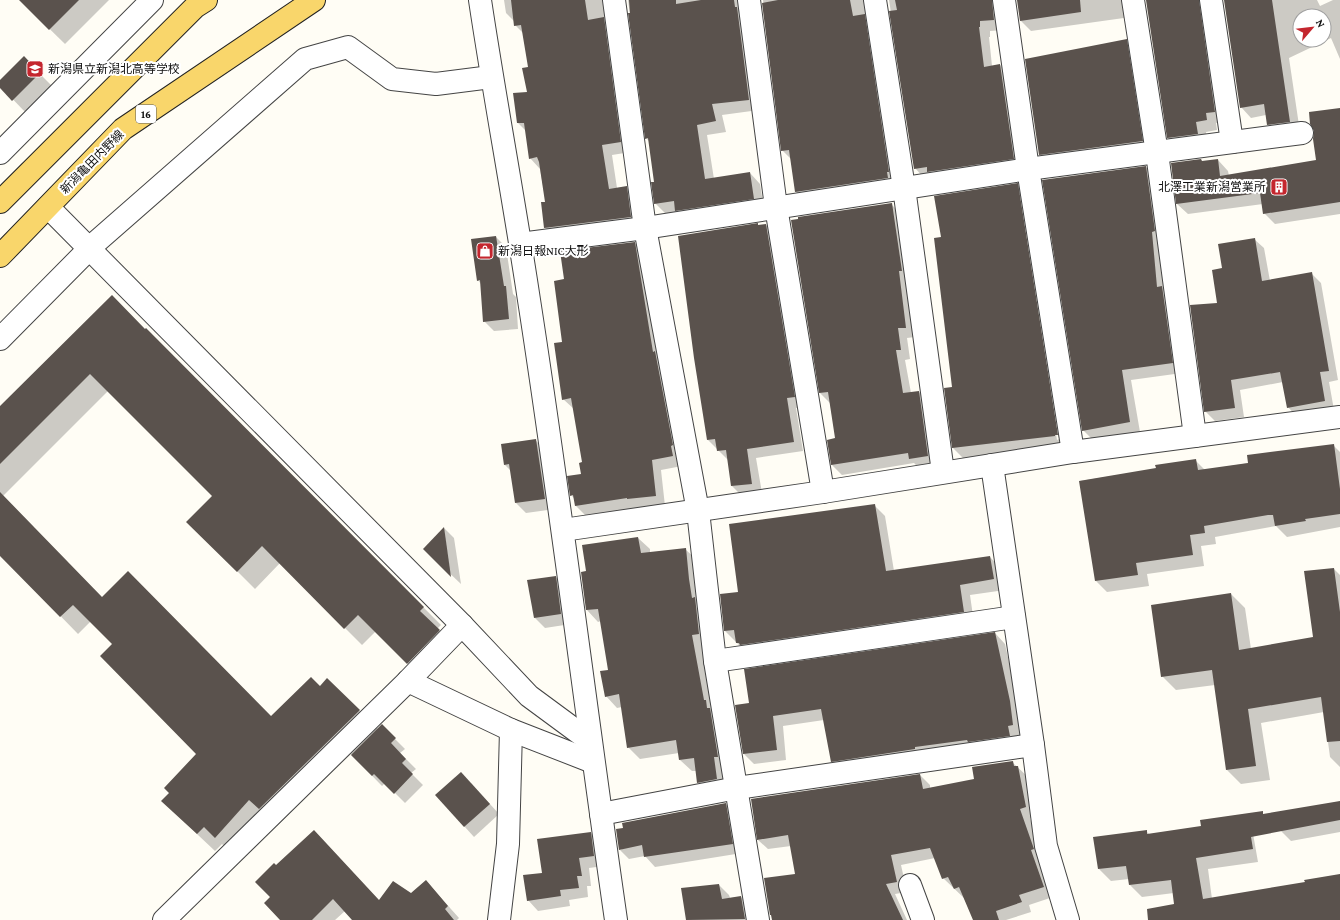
<svg xmlns="http://www.w3.org/2000/svg" width="1340" height="920" font-family="'Crimson Pro','Noto Sans JP',serif">
<rect width="100%" height="100%" fill="#fffdf5"/>
<g fill="#0003" fill-rule="evenodd">
<path d="M20,0H109L65,44Z"/>
<path d="M504,0H618L631,152L612,155L617,188L626,187L637,197L641,227L556,238L545,228L546,203L540,169L530,158L526,131L518,123L514,94L528,93L529,68L523,33L515,25V22L506,13Z"/>
<path d="M628,0H752L759,110L722,115L726,132L707,135L714,179L750,173L760,184L764,209L666,214L655,203V182L650,142L646,138Z"/>
<path d="M763,0H879L899,182L806,202L796,192L791,159L782,150Z"/>
<path d="M889,0H1008L1004,30L990,31V37H989L992,66L1000,65L1010,75L1024,169L925,179L915,168Z"/>
<path d="M1018,0H1137L1131,17L1031,31L1021,21Z"/>
<path d="M1147,0H1215L1225,122L1216,123L1217,130L1206,132L1208,144L1179,148L1168,138Z"/>
<path d="M1225,0H1317L1320,6L1333,0H1340V59L1331,38L1289,58L1300,132L1278,135L1268,125L1266,115L1251,118L1241,107ZM1300,16H1324V40H1300Z"/>
<path d="M1126,40L1136,50L1152,151L1049,164L1040,155Z"/>
<path d="M24,58L55,89L28,115L0,86V81Z"/>
<path d="M1340,109V214L1275,224L1264,213L1263,204L1188,214L1177,204L1203,162L1218,160L1228,171L1229,176L1317,161Z"/>
<path d="M1146,167L1156,177L1182,373L1131,380L1140,432L1093,440L1083,430Z"/>
<path d="M1017,184L1027,194L1065,446L963,458L953,448V388L942,238ZM1018,194H1020L1059,439L1057,440Z"/>
<path d="M891,204L901,214L915,337L907,338L910,359L905,360L911,393L919,392L929,402L938,466L920,469L914,463L842,475L832,465L828,440L836,439L830,403L820,393L792,221Z"/>
<path d="M766,225L775,234L804,407L796,408L803,451L756,458L762,493L742,496L732,486L728,460L708,440L695,358L759,226Z"/>
<path d="M496,237L506,247L513,294L516,297L518,329L494,331L484,321L481,284L478,280L472,240Z"/>
<path d="M1254,239L1264,248L1270,281L1311,273L1321,283L1338,380L1329,382L1334,410L1297,417L1288,407L1283,382L1240,390L1244,417L1215,421L1205,411L1223,269Z"/>
<path d="M635,243L645,253L682,466L661,470L665,506L638,509V508L586,516L576,506L575,499L571,495L582,475L584,463L574,409L563,399L566,280Z"/>
<path d="M146,329L441,625L437,629L456,648L425,680L376,631L362,645L280,563L255,589L188,522L213,496L108,391L3,496L102,599L272,717L320,688L327,680L378,729L382,726L405,749L400,753L416,769L411,773L423,785L405,803L385,783L382,786L351,754L277,826L267,817L233,854L222,844L215,851L180,818L171,793L197,754L114,644L91,621L78,634L0,554V407Z"/>
<path d="M535,440L546,450L555,509L526,513L516,503L511,471L504,464Z"/>
<path d="M1333,445L1340,452V527L1287,537L1276,526L1215,537L1216,544L1201,546L1204,566L1147,574L1149,586L1107,592L1096,581L1080,481L1157,469L1195,460L1205,470L1249,463Z"/>
<path d="M874,505L885,516L894,571L990,557L1001,569L1005,590L970,595L974,623L748,654L725,631L739,593Z"/>
<path d="M444,528L454,538L461,584L424,549Z"/>
<path d="M638,538L650,549V553L685,549L697,560L728,790L710,794L698,782L697,771H692L680,760L679,753L640,759L628,747L622,707L617,708L606,696L609,671L601,621L598,622L587,610L582,573L587,572Z"/>
<path d="M1334,569L1340,575V767L1330,757L1324,712L1261,723L1270,780L1241,784L1227,770L1215,685L1176,690L1162,676L1231,594L1245,608L1251,649L1314,638Z"/>
<path d="M556,577L566,587L571,624L545,628L535,618Z"/>
<path d="M995,633L1005,644L1020,712L1022,735H1018L1019,746L842,771L832,761L824,720L783,726L786,760L754,764L744,754L750,704Z"/>
<path d="M1012,762L1028,777L1035,817L1030,818L1043,859L1053,897L1029,905L1031,912L1006,920H974L964,898L943,878L935,858L901,865L907,892L895,894L907,920H774L796,875L791,846L768,849L758,840L920,775L930,785V788L975,780Z"/>
<path d="M471,783L499,814L474,837L436,795Z"/>
<path d="M1340,801V832L1291,841L1281,831Z"/>
<path d="M726,804L735,814L742,853L655,867L645,856L629,859L620,850Z"/>
<path d="M1252,828L1258,862L1208,869L1212,899L1268,920H1178L1174,893L1142,897L1130,885L1129,879L1111,881L1099,869L1146,831L1150,835Z"/>
<path d="M591,833L601,843L604,866L589,868L591,886H587L588,897L569,900L570,906L538,911L528,900L543,874Z"/>
<path d="M426,881L459,918L457,920H361L345,911L335,920H282L271,897L257,882L380,901L411,894Z"/>
<path d="M719,885L729,895L730,898L741,897L751,907L753,920H687L683,889Z"/>
</g>
<g fill="#5a524d">
<path d="M19,0H79L49,30Z"/>
<path d="M511,0H585L588,20L604,17L621,142L602,145L609,189L627,186L631,217L544,228L541,202H545L539,162L537,157L529,159L524,123H517L513,93L527,92L522,68L528,67L521,25L514,26Z"/>
<path d="M629,0H676V4L701,0H734L735,7H737L749,100L712,104L716,121L697,125L705,179L750,172L754,199L675,211L674,201L654,204L651,182H654L648,138L645,139L628,13H630Z"/>
<path d="M778,0H850L853,16L865,14L889,172H887L888,178L795,192L789,150L781,151L762,3Z"/>
<path d="M895,0H992L994,20L980,21V27H979L984,67L1000,64L1014,159L927,172V167L914,169L889,11L897,10Z"/>
<path d="M1017,0H1080L1081,12L1020,21Z"/>
<path d="M1146,0H1199L1215,112L1206,113L1207,120L1196,122L1198,134L1167,138Z"/>
<path d="M1224,0H1272L1290,122L1267,125L1264,104L1240,108Z"/>
<path d="M1127,39L1143,141L1039,155L1025,59Z"/>
<path d="M24,56L40,73L12,101L0,88V80Z"/>
<path d="M1340,108V202L1263,214L1260,193L1176,204L1171,163L1201,159L1202,161L1218,159L1220,176L1316,160L1313,139L1314,131L1310,124L1309,112Z"/>
<path d="M1146,166L1155,231L1152,232L1157,287L1162,286L1173,363L1122,370L1130,422L1082,431L1042,180Z"/>
<path d="M1018,183L1058,435H1055V436L952,448L944,388L952,387L934,238L941,237L934,196Z"/>
<path d="M892,203L902,271H899L906,328H898L901,350H896L903,393L919,391L928,456L909,459L908,453L831,465L827,440L835,438L828,392L819,393L791,220L798,219V217Z"/>
<path d="M758,223V225L766,224L795,397L787,398L794,442L747,449L752,484L731,486L726,450L717,451L715,439L707,440L694,358L678,236Z"/>
<path d="M496,236L504,286H506L509,319L483,322L480,280L477,281L471,239Z"/>
<path d="M1255,238L1262,281L1312,272L1329,371L1320,372L1325,401L1287,408L1280,372L1231,380L1235,408L1204,412L1190,305L1217,303L1212,270L1222,268L1218,244Z"/>
<path d="M635,242L653,352L655,351L659,372L673,445L671,446L673,456L652,460L656,496L627,499V498L575,506L573,495L570,496L567,476L581,474L579,463L582,462L571,398L562,400L554,343L562,342L554,281L564,279L560,251Z"/>
<path d="M112,295L145,329L146,328L424,607L420,611L440,630L407,664L358,615L344,629L262,546L237,572L186,522L212,496L90,374L0,464V406Z"/>
<path d="M536,439L545,499L515,503L509,464L504,465L501,444Z"/>
<path d="M1334,444L1340,489V514L1305,519L1306,521L1275,526L1273,515H1268L1204,526L1205,533L1190,535L1193,555L1136,563L1138,575L1095,581L1079,481L1156,468L1155,465L1196,459L1198,470L1248,463L1247,455Z"/>
<path d="M0,492L102,597L128,571L271,716L311,677L320,686L327,678L360,710L259,809L249,800L215,838L204,827L197,834L161,801L169,793L164,788L196,754L100,656L112,644L73,605L60,617L0,556Z"/>
<path d="M875,504L886,571L990,556L994,579L960,585L964,612L740,645L739,643H736L734,630L724,631L720,594L738,592L729,524Z"/>
<path d="M444,527L451,577L423,549Z"/>
<path d="M638,537L641,553L686,548L689,579L692,598L695,597L699,634L692,635L704,700H706L707,708H710L718,757H714L717,779L697,783L694,758L679,760L676,740L627,748L619,694L605,697L600,671L608,670L598,609L586,610L581,572L586,571L582,545Z"/>
<path d="M1334,568L1340,612V741L1327,742L1321,697L1248,709L1256,766L1226,770L1212,670L1161,677L1151,605L1231,593L1239,650L1313,637L1304,571Z"/>
<path d="M556,576L561,614L534,618L527,580Z"/>
<path d="M995,632L1010,701L1013,725L1008,726L1010,736L968,742L967,740L915,747V749L831,762L821,709L773,716L777,750L743,754L735,705L749,703L744,669Z"/>
<path d="M382,724L396,738L391,743L406,759L402,763L413,774L394,794L374,774L372,776L351,755Z"/>
<path d="M1013,761L1014,766H1018L1026,807L1020,809L1034,849L1031,850L1044,887L1019,895L1022,902L996,911L999,920H973L959,887L954,889L948,877L942,879L930,848L891,855L897,882L886,884L903,920H772L771,915H770L764,878L795,874L788,835L757,840L751,799L920,774L923,789L974,779L972,767Z"/>
<path d="M461,772L490,804L464,827L435,795Z"/>
<path d="M1340,801V820L1251,837L1253,849L1196,858L1203,899L1305,882L1304,880L1340,874V920H1148L1147,909L1174,904L1171,880L1129,885L1126,866L1098,869L1093,837L1147,830V834L1201,826L1200,820L1263,811V814Z"/>
<path d="M726,803L733,844L644,857L642,845L619,850L616,829L623,828L622,823Z"/>
<path d="M314,830L379,900L393,881L411,893L426,880L448,906L445,909L454,920H352L333,899L312,920H280L264,903L270,897L255,882L274,863L276,865Z"/>
<path d="M591,832L594,856L579,858L582,876H577L579,888L560,890L561,896L527,901L523,875L542,873L537,839Z"/>
<path d="M719,884L722,899L741,896L745,919L686,920L681,888Z"/>
</g>
<g fill="none" stroke-linecap="round" stroke-linejoin="round">
<g stroke="#444" stroke-width="24">
<g id="minor">
<path d="M480,0C495,100 514,200 529,300C561,506 586,713 616,920"/>
<path d="M614,0L645,228L698,511L715,661L758,920"/>
<path d="M749,0L776,207L823,492"/>
<path d="M875,0L904,188L943,472"/>
<path d="M1004,0L1028,169L1073,452"/>
<path d="M1133,0L1157,153L1195,436"/>
<path d="M1211,0L1232,142"/>
<path d="M0,153L152,0"/>
<path d="M48,207L462,625L529,696L590,741"/>
<path d="M520,244L645,228L1028,169L1302,133"/>
<path d="M0,339L95,243L305,59L348,47L392,79L436,84L491,77"/>
<path d="M992,465L1033,745L1046,846L1068,920"/>
<path d="M563,530L823,492L1073,452L1340,417"/>
<path d="M715,661L1014,617"/>
<path d="M408,681L511,730L593,762"/>
<path d="M601,814L737,788L1033,745"/>
<path d="M910,885L923,920"/>
<path d="M164,920L408,681L462,625"/>
<path d="M499,920L508,844L511,730"/>
</g>
</g>
<g stroke="#222" stroke-width="24">
<g id="major">
<path d="M0,202L195,7L206,0"/>
<path d="M0,256L123,129L314,0"/>
</g>
</g>
<use href="#minor" stroke="#fff" stroke-width="22"/>
<use href="#major" stroke="#f9d66b" stroke-width="22"/>
</g>
<defs>
<g id="school-square" transform="scale(0.9)"><rect x="-9" y="-9" width="18" height="18" rx="4" fill="#c4262e" stroke="#fff"/><path d="M0-5L7-2L0 1L-7-2ZM-4 1L0 2.5L4 1V4Q0 6-4 4Z" fill="#fff"/></g>
<g id="building-square" transform="scale(0.9)"><rect x="-9" y="-9" width="18" height="18" rx="4" fill="#c4262e" stroke="#fff"/><path d="M-4-6H4V6H1V3H-1V6H-4ZM-2.5-4.3h1.7v1.8h-1.7ZM.8-4.3h1.7v1.8H.8ZM-2.5-1h1.7V.8h-1.7ZM.8-1h1.7V.8H.8Z" fill="#fff"/></g>
<g id="shop-square" transform="scale(0.9)"><rect x="-9" y="-9" width="18" height="18" rx="4" fill="#c4262e" stroke="#fff"/><path d="M-5-2.5h2.3a2.7 3.5 0 0 1 5.4 0H5L5.5 6h-11ZM-1.5-2.5h3a1.5 2.3 0 0 0-3 0Z" fill="#fff"/></g>
</defs>
<g fill-rule="evenodd">
<use href="#school-square" x="35" y="69"/>
<use href="#building-square" x="1279" y="187"/>
<use href="#shop-square" x="485" y="251"/>
</g>
<g text-anchor="middle" dominant-baseline="central" stroke-width="4" stroke-linejoin="round" paint-order="stroke">
<rect fill="#fff" stroke="#585858" stroke-width="1" x="136" y="105" width="20" height="18" rx="3"/>
<g font-size="11" font-weight="bold" fill="#111">
<text x="146" y="114">16</text>
</g>
<g font-size="12" fill="#111" stroke="#fff" text-anchor="start">
<text x="48" y="69">新潟県立新潟北高等学校</text>
<text x="1266" y="187" text-anchor="end">北澤工業新潟営業所</text>
<text x="498" y="251">新潟日報NIC大形</text>
</g>
<g font-size="12" fill="#111" stroke="#fff">
<text transform="translate(92 162) rotate(-45)">新潟亀田内野線</text>
</g>
</g>
<g transform="translate(1312 28) rotate(62)"><circle r="19" fill="#ffffff" stroke="#a0a0a0"/>
<path d="M0-3L7 15L0 10L-7 15Z" fill="#c4262e"/>
<text y="-6" font-size="11" font-weight="bold" text-anchor="middle" fill="#111111">N</text>
</g>
</svg>
